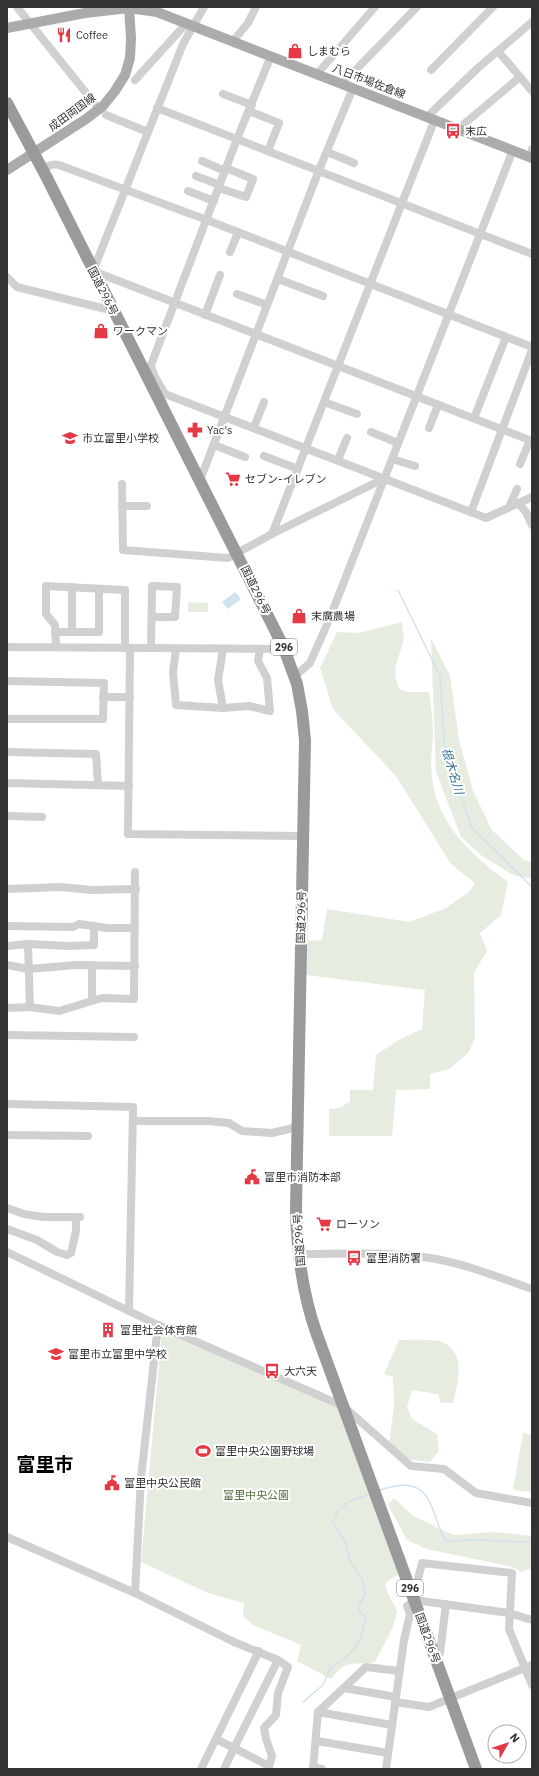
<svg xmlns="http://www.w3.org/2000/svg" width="539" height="1776" font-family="'IBM Plex Sans','Noto Sans JP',sans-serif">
<rect width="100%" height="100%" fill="#fff"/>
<g fill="#e6ecdf">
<path d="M188,602L208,603V612H188Z"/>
<path d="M402,622L404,639L396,665L395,676L399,689L408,692H429C431,706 433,720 433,735C432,748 430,763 432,777C436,823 473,857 508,882L501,915L480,933L487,951L474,972L475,1038L468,1053L449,1069L430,1074V1089L396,1090L392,1136H329V1109L339,1108L350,1102V1090H373L376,1055L397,1041L422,1029L425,990L306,975L305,941L322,940L327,909L410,922L446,908L469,892L475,883L451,864L396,776L333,709L320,668L337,632L359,633Z"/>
<path d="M431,638L450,676L459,740L473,791L492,830L524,860L532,862V879L513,875L482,856L461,837L436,772Z"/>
<path d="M162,1331L335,1407L340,1408L400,1574L390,1579L385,1584L388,1593L397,1611L393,1627L375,1662C352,1666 346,1658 331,1679L297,1661L301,1645L253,1625L243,1616L244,1603L208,1593L141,1562Z"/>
<path d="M399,1340C409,1340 434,1339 442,1342C467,1352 458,1383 453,1403H441L438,1394L412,1390L407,1407L412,1419L437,1434L439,1451L430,1462L411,1460L389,1444L394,1406L393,1377L384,1374Z"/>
<path d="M523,1433L532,1435V1492L513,1490Z"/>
<path d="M394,1498L413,1516L454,1535L494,1532L532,1536V1568L522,1572L512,1567L427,1549L407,1540L388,1505Z"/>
</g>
<path fill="#cfe2ee" d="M235,592L241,599L228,609L222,602Z"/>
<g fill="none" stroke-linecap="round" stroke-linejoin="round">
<g stroke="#cfe2ee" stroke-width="1.5">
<path d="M398,590L440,676L445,753L472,828L532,887"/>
<path d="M380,1490C432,1472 429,1507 445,1541L477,1540L532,1542"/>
<path d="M303,1702L323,1685L331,1667L346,1657L355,1648L361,1638L366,1617L359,1611V1604L365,1596L364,1587L362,1579L350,1561L345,1541L333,1523C336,1504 355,1499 370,1494"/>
</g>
<g stroke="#d0d0d0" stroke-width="8">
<path d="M17,7L95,104"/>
<path d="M204,7L183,44L93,271L532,441"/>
<path d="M233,41L248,23L256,7"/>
<path d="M498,51L532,91"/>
<path d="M271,56L237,139L151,365C152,375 160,385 165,394L486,518L532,497"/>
<path d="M431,70L493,7"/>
<path d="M317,74L375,7"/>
<path d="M135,80L184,26"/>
<path d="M342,84L417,7"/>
<path d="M223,94L252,105"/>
<path d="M157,108L532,254"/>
<path d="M249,111L279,123L268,151"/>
<path d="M106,115L148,132"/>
<path d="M458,129L520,77"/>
<path d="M532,149V151"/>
<path d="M327,152L354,163"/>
<path d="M202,161L225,171"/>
<path d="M43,170C48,166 52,163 59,165L207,220L532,347"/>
<path d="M196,176L220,185"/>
<path d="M219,188L246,197L253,179L226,168"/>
<path d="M188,191L214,201"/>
<path d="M230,252L238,233"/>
<path d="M7,277L17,287L114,311"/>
<path d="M278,279L323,296"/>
<path d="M237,294L267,305"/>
<path d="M205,315L220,275"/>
<path d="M324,402L357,414"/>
<path d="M474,418L506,337"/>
<path d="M254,427L264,402"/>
<path d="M429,428L438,405"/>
<path d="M371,432L398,443"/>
<path d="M214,445L245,457"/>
<path d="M264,456L298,469"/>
<path d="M392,459L415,466"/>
<path d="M338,460L347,438"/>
<path d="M520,464L530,440"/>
<path d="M199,479L202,475L319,170L353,88"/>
<path d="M122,484L123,550L228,558L272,534L385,478"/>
<path d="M518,503L526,512L532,525"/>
<path d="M122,506H147"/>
<path d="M509,507L517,489"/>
<path d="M471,512L532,350"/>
<path d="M272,534L433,124L431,113L479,67L532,22"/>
<path d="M55,632H99V589"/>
<path d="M72,632V587"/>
<path d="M7,647L278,649L283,646"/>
<path d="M56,647L55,625L46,614V586L125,590V648"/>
<path d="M130,648L128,834L302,836"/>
<path d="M151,648L152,586L177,587L175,617H152"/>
<path d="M176,649L173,672L176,705L223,708L249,706L270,711L267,678L258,661L260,649"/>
<path d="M223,649L218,680L223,708"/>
<path d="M295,676L310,663L329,620L513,150"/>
<path d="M7,681L104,683L103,719H7"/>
<path d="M103,697H130"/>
<path d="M7,752L96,754L98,785"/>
<path d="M7,783L129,786"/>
<path d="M7,816L42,817"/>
<path d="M7,889L61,887L92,890L136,889"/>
<path d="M7,926L73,927L79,924L107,928H135"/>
<path d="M28,944L69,946L94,945V926"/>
<path d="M7,946L28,944L30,1007"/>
<path d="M7,965L28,969L77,965L135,966"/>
<path d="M92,1000V965"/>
<path d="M7,1008L30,1007L59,1011L102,998L134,999L135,872"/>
<path d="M7,1035L134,1037"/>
<path d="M7,1104L133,1107L129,1311"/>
<path d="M134,1121H208L229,1123L242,1131L272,1133L297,1127"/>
<path d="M7,1135L88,1136"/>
<path d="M7,1208L24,1214L43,1217H80"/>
<path d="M7,1229L37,1240L57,1252L67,1255L71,1253L76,1231V1217"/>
<path d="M7,1252L158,1325L343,1406L411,1466L444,1469L476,1493L532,1503"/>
<path d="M299,1254C344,1254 391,1251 436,1259C469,1265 500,1278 532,1289"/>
<path d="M7,1537L135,1593L234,1642L278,1660L288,1667L278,1693L276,1715L264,1728L266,1739L272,1756L269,1766L234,1748L224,1769"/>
<path d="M410,1588L417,1583L422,1563L512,1573L509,1629L532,1685"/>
<path d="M135,1593L141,1478L158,1325"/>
<path d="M434,1655L440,1653L446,1604"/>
<path d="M344,1688L396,1697"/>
<path d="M395,1702L429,1707L532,1665"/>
<path d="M318,1712L392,1725"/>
<path d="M216,1739L234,1748L278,1660"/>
<path d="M317,1741L388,1753"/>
<path d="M313,1767L322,1769"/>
<path d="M201,1769L259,1651"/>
<path d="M313,1769L318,1712L366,1667L399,1671"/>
<path d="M386,1769L404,1640L410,1614L407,1606L414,1600L509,1613L532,1620"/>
</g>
<g stroke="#ababab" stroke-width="10">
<path d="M7,28L85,13L129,8L157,12L532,158"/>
<path d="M7,170L86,119L103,106L115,91L125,75L130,58L131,38L129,7"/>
</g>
<path stroke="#9a9a9a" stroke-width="12" d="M7,103L47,178L283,646L297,684L302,711L305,740L296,1209C297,1252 302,1292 316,1332L476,1769"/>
</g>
<defs>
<g id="restaurant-bare" transform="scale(1.2)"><path d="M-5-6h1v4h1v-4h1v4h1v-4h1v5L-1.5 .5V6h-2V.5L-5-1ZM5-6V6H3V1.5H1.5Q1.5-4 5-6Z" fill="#e63946" stroke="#fff" stroke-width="2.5" paint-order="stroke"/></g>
<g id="shop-bare" transform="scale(1.2)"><path d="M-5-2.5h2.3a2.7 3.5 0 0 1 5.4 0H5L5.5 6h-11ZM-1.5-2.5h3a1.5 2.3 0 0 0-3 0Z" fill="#e63946" stroke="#fff" stroke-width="2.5" paint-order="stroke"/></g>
<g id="bus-bare" transform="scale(1.2)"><path d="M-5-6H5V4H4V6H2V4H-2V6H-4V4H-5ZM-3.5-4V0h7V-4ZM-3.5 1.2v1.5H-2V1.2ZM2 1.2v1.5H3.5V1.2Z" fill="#e63946" stroke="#fff" stroke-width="2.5" paint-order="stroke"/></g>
<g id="pharmacy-bare" transform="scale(1.2)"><path d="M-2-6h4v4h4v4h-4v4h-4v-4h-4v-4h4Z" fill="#e63946" stroke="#fff" stroke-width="2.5" paint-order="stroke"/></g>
<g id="school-bare" transform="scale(1.2)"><path d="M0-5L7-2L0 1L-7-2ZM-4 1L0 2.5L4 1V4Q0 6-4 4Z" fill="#e63946" stroke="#fff" stroke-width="2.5" paint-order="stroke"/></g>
<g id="supermarket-bare" transform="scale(1.2)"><path d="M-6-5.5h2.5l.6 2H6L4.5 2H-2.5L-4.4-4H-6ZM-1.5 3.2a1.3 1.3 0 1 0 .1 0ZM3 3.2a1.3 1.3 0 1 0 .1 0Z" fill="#e63946" stroke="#fff" stroke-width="2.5" paint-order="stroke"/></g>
<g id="civic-bare" transform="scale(1.2)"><path d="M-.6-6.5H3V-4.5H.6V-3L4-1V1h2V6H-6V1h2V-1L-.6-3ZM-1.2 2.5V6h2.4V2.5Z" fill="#e63946" stroke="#fff" stroke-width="2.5" paint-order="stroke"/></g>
<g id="building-bare" transform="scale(1.2)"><path d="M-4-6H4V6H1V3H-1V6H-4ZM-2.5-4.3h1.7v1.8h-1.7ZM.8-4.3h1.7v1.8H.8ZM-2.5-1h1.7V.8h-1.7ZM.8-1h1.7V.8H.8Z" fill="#e63946" stroke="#fff" stroke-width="2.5" paint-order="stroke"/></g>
<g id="stadium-bare" transform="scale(1.2)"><path d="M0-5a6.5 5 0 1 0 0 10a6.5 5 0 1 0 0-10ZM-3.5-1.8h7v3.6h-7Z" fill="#e63946" stroke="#fff" stroke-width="2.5" paint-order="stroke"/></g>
</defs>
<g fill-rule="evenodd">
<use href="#restaurant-bare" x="64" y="35"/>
<use href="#shop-bare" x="295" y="51"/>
<use href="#bus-bare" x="453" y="131"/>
<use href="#shop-bare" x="101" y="331"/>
<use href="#pharmacy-bare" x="195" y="430"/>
<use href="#school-bare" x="70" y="438"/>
<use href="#supermarket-bare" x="233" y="479"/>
<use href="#shop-bare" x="299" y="616"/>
<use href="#civic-bare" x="252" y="1177"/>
<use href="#supermarket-bare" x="324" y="1224"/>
<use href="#bus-bare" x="354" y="1258"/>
<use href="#building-bare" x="108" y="1330"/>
<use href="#school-bare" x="56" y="1354"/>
<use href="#bus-bare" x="272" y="1371"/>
<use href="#stadium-bare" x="203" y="1451"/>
<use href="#civic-bare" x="112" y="1483"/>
</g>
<g text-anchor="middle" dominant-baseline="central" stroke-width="4" stroke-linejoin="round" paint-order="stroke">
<g fill="#fff" stroke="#707070" stroke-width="1">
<rect x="271" y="639" width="26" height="16" rx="3"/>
<rect x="397" y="1580" width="26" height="16" rx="3"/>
</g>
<g font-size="10" font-weight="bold" fill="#333">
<text x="284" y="647">296</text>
<text x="410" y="1588">296</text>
</g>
<g font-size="11" fill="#333" stroke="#fff" text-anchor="start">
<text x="76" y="35">Coffee</text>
<text x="307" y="51">しまむら</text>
<text x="465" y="131">末広</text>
<text x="113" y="331">ワークマン</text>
<text x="207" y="430">Yac's</text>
<text x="82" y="438">市立富里小学校</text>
<text x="245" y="479">セブン-イレブン</text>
<text x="311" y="616">末廣農場</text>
<text x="264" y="1177">富里市消防本部</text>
<text x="336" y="1224">ローソン</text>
<text x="366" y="1258">富里消防署</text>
<text x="120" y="1330">富里社会体育館</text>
<text x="68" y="1354">富里市立富里中学校</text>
<text x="284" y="1371">大六天</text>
<text x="215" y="1451">富里中央公園野球場</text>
<text x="124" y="1483">富里中央公民館</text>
</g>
<g font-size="11" fill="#333" stroke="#fff">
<text transform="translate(369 81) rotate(21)">八日市場佐倉線</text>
<text transform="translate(72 112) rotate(-36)">成田両国線</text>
<text transform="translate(103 291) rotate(63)">国道296号</text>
<text transform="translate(256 590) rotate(64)">国道296号</text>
<text transform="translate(301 917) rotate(-89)">国道296号</text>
<text transform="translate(299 1240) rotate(-94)">国道296号</text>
<text transform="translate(428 1638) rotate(70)">国道296号</text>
</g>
<g font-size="11" fill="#56703f" stroke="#fff">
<text x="256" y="1495">富里中央公園</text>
</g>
<g font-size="12" font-style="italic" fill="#3f7597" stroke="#fff">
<text transform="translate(453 771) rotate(73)">根木名川</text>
</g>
<g font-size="19" font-weight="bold" fill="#000" stroke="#fff">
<text x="45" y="1464">富里市</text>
</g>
</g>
<rect width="539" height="1776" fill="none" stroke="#333333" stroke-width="16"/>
<g transform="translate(507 1744) rotate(51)"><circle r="19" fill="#ffffff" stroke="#adadad"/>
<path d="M0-3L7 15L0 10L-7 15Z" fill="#e63946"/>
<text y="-6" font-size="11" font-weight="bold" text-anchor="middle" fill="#333333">N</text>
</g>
</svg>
